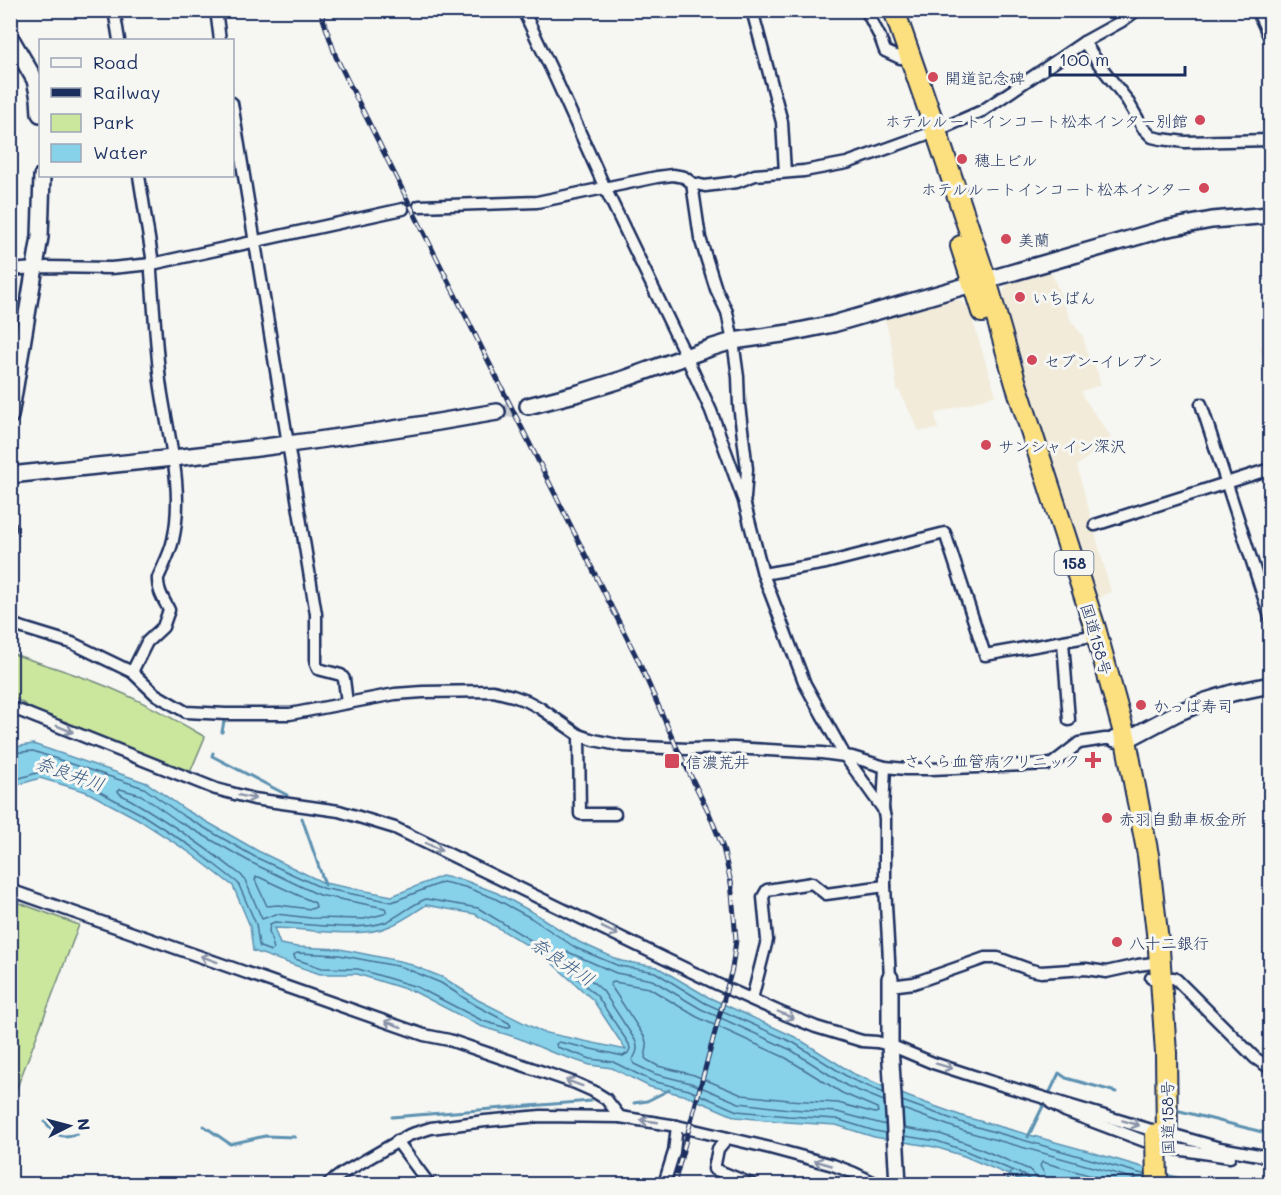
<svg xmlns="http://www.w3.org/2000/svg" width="1281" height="1195" font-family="Mali,'Klee One',sans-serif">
<rect width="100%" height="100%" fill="#f6f6f2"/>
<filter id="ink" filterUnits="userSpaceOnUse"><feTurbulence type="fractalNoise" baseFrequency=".0167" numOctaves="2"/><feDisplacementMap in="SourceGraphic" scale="12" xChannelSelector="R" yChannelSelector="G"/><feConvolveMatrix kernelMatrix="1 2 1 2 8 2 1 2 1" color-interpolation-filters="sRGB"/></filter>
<g filter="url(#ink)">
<g fill="#f2ebd9">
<path d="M1051,272L1071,321L1083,336L1087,354L1097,371L1101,385L1082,391L1083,397L1111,437L1077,466L1111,592L1101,596L1099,603L1056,470H1053L1034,413L1001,299L1007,284Z"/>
<path d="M956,299L968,306L996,395L935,414L938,429L919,431L900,392L897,389L892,346L885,319Z"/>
<path d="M1270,342V383L1260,347Z"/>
</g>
<g fill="#cbe69d" stroke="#738a7e" stroke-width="1.5">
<path d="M11,653C32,661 54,667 76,675C122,690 164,713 205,737L189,775L39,713L11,696Z"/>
<path d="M14,901L79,925L15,1093L10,1092V905Z"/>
</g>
<path fill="#88d2e9" stroke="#5c91b1" stroke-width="1.5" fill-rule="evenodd" d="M33,744L147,783L186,810L258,851L324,883L392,896L442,876L466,881L497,893L534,913L579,942L621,961L657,967L708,997L797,1038L854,1074L909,1097L965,1117L1084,1150L1200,1184H1030L964,1156L935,1147L874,1137L836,1125L787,1122L736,1117L687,1096L650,1087L612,1068L590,1065L551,1052L518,1038L480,1026L415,992L357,974H320L253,951L250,926L233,886L189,852L138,819L87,792L40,778L11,787L10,748ZM426,905L475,914L542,954L593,1000L626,1050L542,1032L478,1000L444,978L404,962L340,949L297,947L280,944L274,928C306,928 360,940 390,926C403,921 415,912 426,905Z"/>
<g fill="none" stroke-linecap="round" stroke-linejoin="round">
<g stroke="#477096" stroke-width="1.5">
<path d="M10,753L33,751L144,788L182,815L255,857L322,888L392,902L443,882L465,887L494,898L531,918L576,948L619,966L655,972L705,1003L794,1043L851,1079L884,1093"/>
<path d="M10,781L40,772L89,786L141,814L192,847L238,883L256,924L259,945L260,947L271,951L274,949L269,931L270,924L275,922C306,924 357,932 386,922C400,916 412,904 426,899L478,908L545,949L597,996L629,1044L630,1049L628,1053L623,1056L559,1042L556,1044L557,1047L591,1059L613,1062L652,1081L689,1090L737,1111L788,1116L836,1119L875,1131L886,1133"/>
<path d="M120,789L141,795L178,821L252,863L319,895L385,908L386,910V912L384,914L364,919L311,918L276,914L262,919L245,880L241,875C202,845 163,817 120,794L118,791Z"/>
<path d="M256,877H259L315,903L316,907L311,909L278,905L267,906L255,880Z"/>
<path d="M297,953L339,955L402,967L441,983L475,1005L509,1023L511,1026L507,1028L483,1021L417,987L358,969L322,968L295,959L294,955Z"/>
<path d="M614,982L649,988L697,1017L786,1058L842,1093L877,1108L878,1112L875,1113L838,1103L789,1100L742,1095L694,1075L658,1066L647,1060L645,1058L647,1047L645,1038L611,986V983Z"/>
<path d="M884,1101L847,1086L791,1050L701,1009L652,980L616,973L568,952L565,953V957L603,991L635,1040C639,1048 637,1054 632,1060L634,1064L655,1074L691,1083L739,1103L789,1109L837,1112L886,1125"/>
<path d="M902,1101L963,1123L1146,1175"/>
<path d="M903,1109L961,1130L1146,1182"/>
<path d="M904,1128L940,1134L969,1144L1030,1170L1036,1177L1037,1184"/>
<path d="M904,1136L937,1141L966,1151L1026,1176L1029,1180L1030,1184"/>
<path d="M1046,1184L1045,1175L1040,1166L1042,1162L1121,1184"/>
</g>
<g stroke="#5c91b1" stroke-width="3">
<path d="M222,732L224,721"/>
<path d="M213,753L212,756L287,795"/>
<path d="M302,818L325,885"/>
<path d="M1048,1096L1059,1073L1066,1078L1116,1092"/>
<path d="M634,1103L647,1101L669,1090"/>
<path d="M10,1110L14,1111"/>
<path d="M1180,1111L1270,1134"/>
<path d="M392,1117L591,1101"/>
<path d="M45,1122C57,1135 59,1139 77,1134"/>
<path d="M204,1126L230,1144L265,1136L295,1137"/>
<path d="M1028,1137L1045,1102"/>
<path d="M1006,1184L1011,1172"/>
</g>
<path stroke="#caced4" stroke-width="15" stroke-dasharray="15 8" stroke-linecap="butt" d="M497,412L528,406"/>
<g stroke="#1b2f5e" stroke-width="15">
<g id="street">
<path d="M114,10L119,40"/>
<path d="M216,10L220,40"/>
<path d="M523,10L553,73L605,188L686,356L711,411L744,501L763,574L805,684L845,756L883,809L885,818V886L890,978"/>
<path d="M752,10L782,122L785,172"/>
<path d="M866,10L880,37L885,51L900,58"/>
<path d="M1257,10L1270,38"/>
<path d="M1084,42L1099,64L1127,100L1143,128L1152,137L1161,139L1185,142L1270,140"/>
<path d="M232,103L316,614V664L318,669L341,675L344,679L347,703"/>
<path d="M692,183L700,238L716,289L727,312L733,341L738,377L739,405L747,469L745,498"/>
<path d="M419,206L537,202L657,177L673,175L684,177L692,183L705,186L737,182L755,175L804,171L847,163L936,131L982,111L1084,42L1122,21L1137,10"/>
<path d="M10,270L47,267L111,268L152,264L403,209"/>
<path d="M1201,404L1270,617"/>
<path d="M1095,525L1270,469"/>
<path d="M10,526V528"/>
<path d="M763,574L826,563L945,533L985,655L1086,637"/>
<path d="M10,624L72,643L132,672L155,694L186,712L226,714H290L395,694L423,692L493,691L513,696L527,701L540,708L579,735L594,740L623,746L687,749L733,748L822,753L852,757L885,767L906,769H931L1052,764L1079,743L1105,739H1115"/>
<path d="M1063,642L1069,720"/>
<path d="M132,672L147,642L163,627L169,610C164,600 157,590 158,578C163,566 170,554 173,540C185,487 167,434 160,381C156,345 154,308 151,272L152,257L139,176"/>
<path d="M10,707L216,789L254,799L339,811L395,828L717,984L784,1014L816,1027L862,1041L877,1042L890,1045L933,1063L995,1083L1148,1129L1174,1135L1220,1148L1270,1157"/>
<path d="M579,735L580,814H615"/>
<path d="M883,809L885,767"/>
<path d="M10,890L424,1035L449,1040L575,1083L593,1091L606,1099L620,1117"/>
<path d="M1151,978H1174L1177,980L1255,1058L1270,1068"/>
<path d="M890,986L914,983L985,958H998L1031,970L1041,972L1086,969L1106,972L1138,965L1161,962"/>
<path d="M752,999L767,940L763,897L767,890L812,883L826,894L885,886"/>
<path d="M1051,1103L1065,1111L1147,1142L1176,1149L1230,1157"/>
<path d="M727,1138L718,1149L714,1169L751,1184"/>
<path d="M397,1141L429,1184"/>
<path d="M328,1184L343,1173L409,1135L431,1128L485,1121L541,1116L620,1117L677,1126L770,1148L833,1165L854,1173L877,1184"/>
<path d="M664,1184L674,1152L677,1126"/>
</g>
</g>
<g stroke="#1b2f5e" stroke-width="20">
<g id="secondary">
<path d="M10,37L35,80L39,98L40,114"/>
<path d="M528,406L579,393L624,379L710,348L733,341L789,333L833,324L1164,229L1212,220L1270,215"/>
<path d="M10,416L40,237L42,176"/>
<path d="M10,475C65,469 119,464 173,458C282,446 390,431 497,412"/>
<path d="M1115,739L1126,740L1177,713L1206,701L1232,693L1270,685"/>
<path d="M890,978V1045L898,1184"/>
</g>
</g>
<g stroke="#1b2f5e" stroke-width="24">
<g id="highway">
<path d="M894,10L936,131L986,280L1016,384L1095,628L1126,740L1148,855L1159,950L1166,1053L1167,1137"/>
<path d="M961,246L982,312"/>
</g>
</g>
<use href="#street" stroke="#f6f6f2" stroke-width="10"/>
<use href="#secondary" stroke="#f6f6f2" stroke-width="15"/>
<use href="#highway" stroke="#fce080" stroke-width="20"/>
<g stroke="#1b2f5e" stroke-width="5">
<g id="rail">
<path d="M320,10L336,57L638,660L677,748L709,813L723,848L732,887"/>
<path d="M674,1184L732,969L736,940L731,881"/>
</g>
</g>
<use href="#rail" stroke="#f6f6f2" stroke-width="3" stroke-dasharray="9" stroke-linecap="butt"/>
<g stroke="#1b2f5e" stroke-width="24" stroke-linecap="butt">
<path id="highway-bridge" d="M1156,1134L1157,1184"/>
</g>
<use href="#highway-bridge" stroke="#fce080" stroke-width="20"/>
</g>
<defs><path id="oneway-shaft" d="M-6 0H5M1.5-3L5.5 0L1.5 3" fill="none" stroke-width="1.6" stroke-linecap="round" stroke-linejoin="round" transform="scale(1.5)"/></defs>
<g stroke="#8892a8">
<use href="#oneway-shaft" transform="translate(65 729) rotate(22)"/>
<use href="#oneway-shaft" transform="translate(247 797) rotate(12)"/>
<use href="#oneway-shaft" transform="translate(434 847) rotate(26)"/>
<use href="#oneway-shaft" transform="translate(610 931) rotate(26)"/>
<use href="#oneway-shaft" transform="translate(209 959) rotate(-160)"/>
<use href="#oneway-shaft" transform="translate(786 1015) rotate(23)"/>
<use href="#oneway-shaft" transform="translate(393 1024) rotate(-160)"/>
<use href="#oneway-shaft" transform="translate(944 1066) rotate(17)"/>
<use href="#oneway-shaft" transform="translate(574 1083) rotate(-160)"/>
<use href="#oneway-shaft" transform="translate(649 1121) rotate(-172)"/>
<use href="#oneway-shaft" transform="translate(1131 1123) rotate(17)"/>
<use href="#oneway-shaft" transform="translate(823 1163) rotate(-164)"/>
</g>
</g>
<g fill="#d1495b" stroke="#f6f6f2" stroke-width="2">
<circle cx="933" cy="77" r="6"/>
<circle cx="1200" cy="120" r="6"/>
<circle cx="962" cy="159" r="6"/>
<circle cx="1204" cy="188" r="6"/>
<circle cx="1006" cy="239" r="6"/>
<circle cx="1020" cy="297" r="6"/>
<circle cx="1032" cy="360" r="6"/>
<circle cx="986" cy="445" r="6"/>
<circle cx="1141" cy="705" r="6"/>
<path d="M1090 751h6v6h6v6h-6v6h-6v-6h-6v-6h6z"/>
<rect x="664" y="753" width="16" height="16" rx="3"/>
<circle cx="1107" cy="818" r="6"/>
<circle cx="1117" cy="942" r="6"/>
</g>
<g text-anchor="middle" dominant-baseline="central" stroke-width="6" stroke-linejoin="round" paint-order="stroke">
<rect fill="#f6f6f2" stroke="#5d6b8a" stroke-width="1.5" x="1054.5" y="551" width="39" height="24" rx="4.5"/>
<g font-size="15" font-weight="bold" fill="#1b2f5e">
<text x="1074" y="563">158</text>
</g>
<g font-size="16" fill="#1b2f5e" stroke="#f6f6f2" text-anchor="start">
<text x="945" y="77">開道記念碑</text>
<text x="1188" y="120" text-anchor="end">ホテルルートインコート松本インター別館</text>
<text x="974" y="159">穂上ビル</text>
<text x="1192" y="188" text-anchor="end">ホテルルートインコート松本インター</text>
<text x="1018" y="239">美蘭</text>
<text x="1032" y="297">いちばん</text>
<text x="1044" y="360">セブン-イレブン</text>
<text x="998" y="445">サンシャイン深沢</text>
<text x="1153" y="705">かっぱ寿司</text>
<text x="1080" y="760" text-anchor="end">さくら血管病クリニック</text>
<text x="686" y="761">信濃荒井</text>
<text x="1119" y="818">赤羽自動車板金所</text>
<text x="1129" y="942">八十二銀行</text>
</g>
<g font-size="16" fill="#1b2f5e" stroke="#f6f6f2">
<text transform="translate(1097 639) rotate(74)">国道158号</text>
<text transform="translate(1167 1118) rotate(-91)">国道158号</text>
</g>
<g font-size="18" font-style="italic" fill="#365881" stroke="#f6f6f2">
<text transform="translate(70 773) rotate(19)">奈良井川</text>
<text transform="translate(563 961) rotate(34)">奈良井川</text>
</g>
</g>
<rect width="1281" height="1195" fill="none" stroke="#f6f6f2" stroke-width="36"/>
<rect x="18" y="18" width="1245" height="1159" fill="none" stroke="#1b2f5e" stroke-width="2" filter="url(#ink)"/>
<rect x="39" y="39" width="195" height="138" fill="#f6f6f2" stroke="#9ea6b7" stroke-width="1.5"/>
<rect x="51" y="58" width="30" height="9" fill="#f6f6f2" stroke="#9ea6b7" stroke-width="1.5"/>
<text x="93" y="69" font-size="18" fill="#1b2f5e">Road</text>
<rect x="51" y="88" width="30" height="9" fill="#1b2f5e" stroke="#9ea6b7" stroke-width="1.5"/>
<text x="93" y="99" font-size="18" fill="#1b2f5e">Railway</text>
<rect x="51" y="114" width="30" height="18" fill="#cbe69d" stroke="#9ea6b7" stroke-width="1.5"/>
<text x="93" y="129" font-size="18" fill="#1b2f5e">Park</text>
<rect x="51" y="144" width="30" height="18" fill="#88d2e9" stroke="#9ea6b7" stroke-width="1.5"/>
<text x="93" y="159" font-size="18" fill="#1b2f5e">Water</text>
<g transform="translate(69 1126) rotate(84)" stroke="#f6f6f2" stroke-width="4.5" paint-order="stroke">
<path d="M0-4.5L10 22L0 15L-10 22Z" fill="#1b2f5e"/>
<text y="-9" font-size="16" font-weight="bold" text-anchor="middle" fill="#1b2f5e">N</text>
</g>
<path d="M1050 66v9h135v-9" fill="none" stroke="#1b2f5e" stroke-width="3"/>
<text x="1059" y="66" font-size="18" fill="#1b2f5e" stroke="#f6f6f2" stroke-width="4.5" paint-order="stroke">100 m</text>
</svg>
